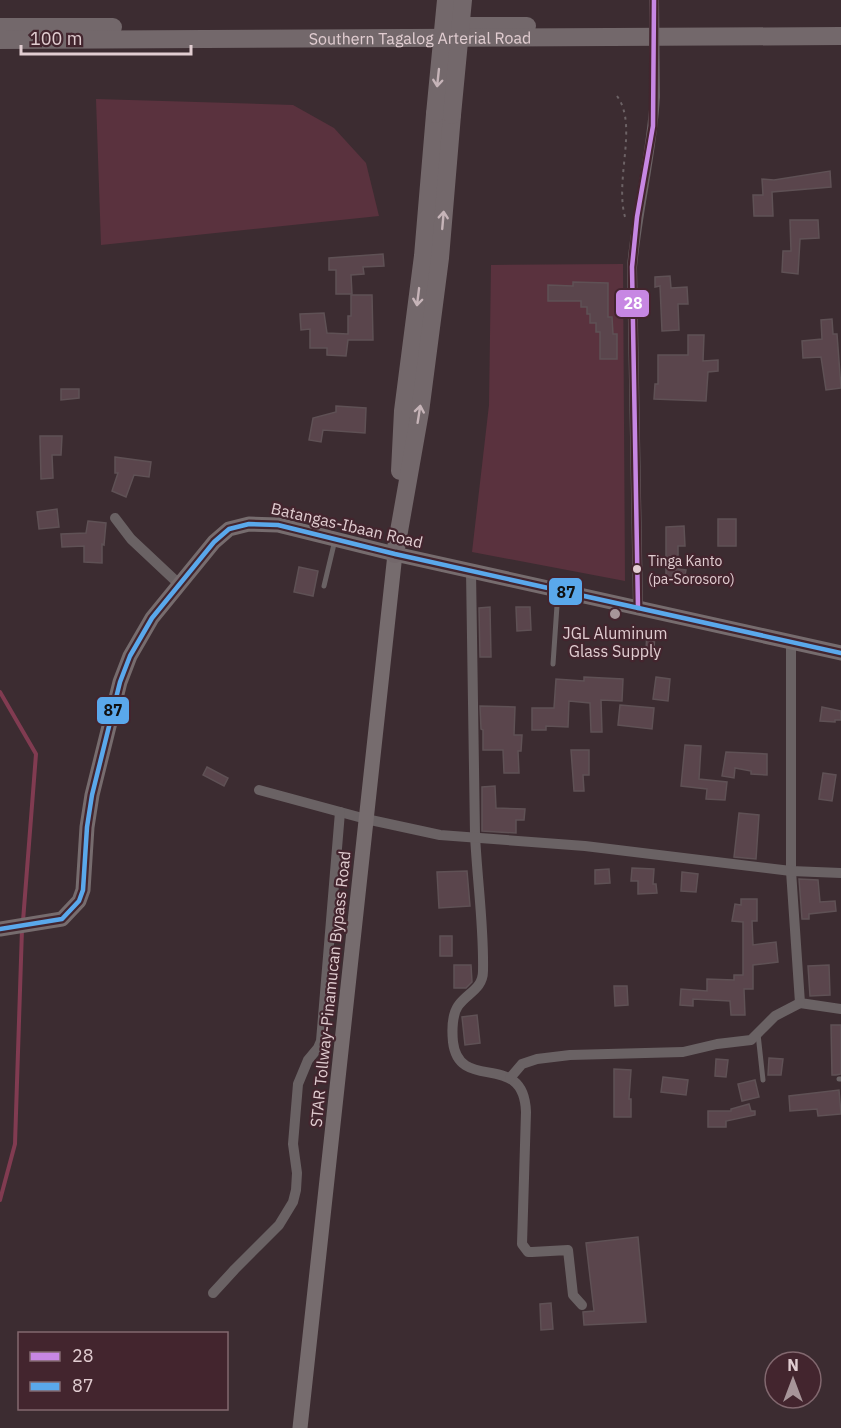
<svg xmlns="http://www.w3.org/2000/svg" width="841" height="1428" font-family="'IBM Plex Sans',sans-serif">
<rect width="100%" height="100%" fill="#3c2c31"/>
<g fill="#5a323e">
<path d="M96,99L293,105L334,128L366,163L379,216L101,245Z"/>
<path d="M623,264L625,581L472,552L489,405L491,265Z"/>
</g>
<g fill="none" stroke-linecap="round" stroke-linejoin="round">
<g stroke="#813b51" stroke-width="4">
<path d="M0,692L36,754L23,921"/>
<path d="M0,1200L15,1144L22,929"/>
</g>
</g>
<g fill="#5a454c" stroke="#5f5155" stroke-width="1.5">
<path d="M830,171L831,187L772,192L773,216H754L753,195H763L762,179L774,180Z"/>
<path d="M790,220H818L819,238L800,239L798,274L782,272L783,251H791Z"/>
<path d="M383,254L384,266L363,267L364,274L351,275L352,294H336V270H329V258Z"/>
<path d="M670,276L671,288L687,287L688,304H678L679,330L662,331L660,286L655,287V277Z"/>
<path d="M573,282L608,283V317H612L613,334H617V359H600V332H596V323H590V314H587V307H581V301H548V285L573,286Z"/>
<path d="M351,295H372L373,340H348L346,356L327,355V348H310V329L301,330L300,314L324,313L327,333L348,334V316H351Z"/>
<path d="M832,319L833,334H837L841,388L826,390L821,357L803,358L802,341L822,339L821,320Z"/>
<path d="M688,335H704L703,361L718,360V371L708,372L706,401L654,399L655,384H658V355H688Z"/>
<path d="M61,389H79V398L61,400Z"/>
<path d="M336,406L366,408L365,433L323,430L321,442L309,440L313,418L336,412Z"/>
<path d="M40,436H62L61,455H52L53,478L41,479Z"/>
<path d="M115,457L151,462L149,477L134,475L126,497L112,491L118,473H115Z"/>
<path d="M57,509L59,527L39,529L37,512Z"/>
<rect x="718" y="519" width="18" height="27"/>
<path d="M88,521L106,523L104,545L102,544V563L84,562V546L62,547L61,534L86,533Z"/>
<path d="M684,526L685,546H678V569L686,570L684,581L666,578V527Z"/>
<path d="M299,567L318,571L313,596L294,592Z"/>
<path d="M490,607L491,657H480L479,608Z"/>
<path d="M516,607H530L531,630L517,631Z"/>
<path d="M647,630H655L654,651H646Z"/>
<path d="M584,677L623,679L622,701L601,700L602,732H591L590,703L569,701L568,727L546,726V730H532V708H554L556,679L584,681Z"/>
<path d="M656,677L670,679L668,701L653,699Z"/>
<path d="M620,705L654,708L652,729L618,725Z"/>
<path d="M480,706L515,707L514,735H522L521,751H518L519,773H504L503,750H483V730L481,729Z"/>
<path d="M822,707L841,711V720H835V722L820,721Z"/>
<path d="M685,745L701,746L699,779L727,782L725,800L706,799L707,789L681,786Z"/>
<path d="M571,750H589V775H583L584,791H574Z"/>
<path d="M726,752L767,754V775L751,774V771L735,768L734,778L722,776Z"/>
<path d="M207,767L228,778L224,786L203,775Z"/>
<path d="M823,773L836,775L832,801L819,799Z"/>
<path d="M495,786L496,808L525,809L524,820H516V833L482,831V787Z"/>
<path d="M739,813L759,815L756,859L734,857Z"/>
<path d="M632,868L654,869L653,884H656L657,893L638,894V881H631Z"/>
<path d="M609,869L610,883L595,884V870Z"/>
<path d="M467,871L470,906L439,908L437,872Z"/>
<path d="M682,872L698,874L696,892L681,891Z"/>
<path d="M799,879L818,880L820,902L835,901L836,911L809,914V919H802Z"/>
<path d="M741,899H757V921H752L753,945L776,942L778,962L753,965V989H744L745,1015H731L730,1001L693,999V1006L680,1005L681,989L707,991V979L734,980V975H743V922L732,921L735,904L741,905Z"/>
<rect x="440" y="936" width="12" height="20"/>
<path d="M454,965H471L472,982L466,988H454Z"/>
<path d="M829,965L830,995L810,996L808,966Z"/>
<path d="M614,986H627L628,1005L615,1006Z"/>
<path d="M477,1015L480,1043L465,1045L462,1017Z"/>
<path d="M831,1025H841V1074L836,1075H832Z"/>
<path d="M769,1058L783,1059L781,1075H768Z"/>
<path d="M716,1059L728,1060L726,1077L715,1076Z"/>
<path d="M614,1069L631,1070L629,1099H631V1117H614Z"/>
<path d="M663,1077L688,1080L686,1095L661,1092Z"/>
<path d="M755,1080L759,1097L742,1101L738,1084Z"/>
<path d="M839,1090L841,1114L818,1116L817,1109L790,1111L789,1096Z"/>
<path d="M749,1104L751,1111H755V1115L726,1121V1127H708V1111H731V1109Z"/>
<path d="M638,1237L646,1322L584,1325L583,1312L594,1311L586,1243Z"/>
<path d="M551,1303L553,1329L541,1330L540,1304Z"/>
</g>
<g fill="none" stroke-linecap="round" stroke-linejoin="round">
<path stroke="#6c6265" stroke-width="2" stroke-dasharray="3 4.5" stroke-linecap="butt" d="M617,96C639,126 613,182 626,220"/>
<g stroke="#6a6264" stroke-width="5">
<path d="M324,586L335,540"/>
<path d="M553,664L558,591"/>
<path d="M758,1034L763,1080"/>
<path d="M839,1079H841"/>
</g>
<g stroke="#6a6264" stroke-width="10">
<path d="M115,518L131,539L180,585"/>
<path d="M471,571C472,658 473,746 475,834C477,880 484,925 483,971C483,989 467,993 458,1006C452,1015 452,1032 453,1042C459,1094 524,1049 526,1112L522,1244L528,1252H532L568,1250L573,1295L582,1305"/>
<path d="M638,608L632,267C637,210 652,154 655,96"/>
<path d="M791,642V871L800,1003L841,1009"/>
<path d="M259,790L366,819L440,835L585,846L791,871L841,873"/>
<path d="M510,1078L522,1064L537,1059L570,1055L683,1052L717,1044L751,1040L775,1016L800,1003"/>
<path d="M213,1293L235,1269L279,1225L293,1202L296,1190L297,1173L293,1144L298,1084L308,1060L318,1048L321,1041L340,812"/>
</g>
<g stroke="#766c6e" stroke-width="15">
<path d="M0,929L62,919L79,901L83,890L87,827L92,795L120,682L130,656L152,618L214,542L229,529L249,524L278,525L395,554L841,653"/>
<path d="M300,1428L395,554"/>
</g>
<g stroke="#73686b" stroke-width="18">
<path d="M462,26H527"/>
<path d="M0,27H113"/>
<path id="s1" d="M0,40L841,36"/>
<path d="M400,471L403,411L423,256L435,114"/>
<path d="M395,554L420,412L440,258L452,115"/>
</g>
<path stroke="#6a6264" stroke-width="10" d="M654,0L655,96"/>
<g stroke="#73686b" stroke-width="18">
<path d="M435,114L446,0"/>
<path d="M452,115L463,0"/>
</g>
<g stroke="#43252e" stroke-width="9">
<path id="bus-1" d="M638,608L632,267L637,217L653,126L654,0"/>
</g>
<g stroke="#43252e" stroke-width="9">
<path id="bus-2" d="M0,929L62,919L79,901L83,890L87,827L92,795L120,682L130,656L152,618L214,542L229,529L249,524L278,525L395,554L841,653"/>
</g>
<use href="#bus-1" stroke="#c787e3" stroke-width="4.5"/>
<use href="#bus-2" stroke="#5aa8eb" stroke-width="4.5"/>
</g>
<defs><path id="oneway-shaft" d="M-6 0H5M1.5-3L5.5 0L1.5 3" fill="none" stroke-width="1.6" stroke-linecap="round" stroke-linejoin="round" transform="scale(1.5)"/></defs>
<g stroke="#c6b4b8">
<use href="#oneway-shaft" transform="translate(438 78) rotate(96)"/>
<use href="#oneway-shaft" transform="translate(443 220) rotate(-85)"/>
<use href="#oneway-shaft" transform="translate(418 297) rotate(97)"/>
<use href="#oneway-shaft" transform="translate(419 414) rotate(-81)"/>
</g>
<circle fill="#e1cdd1" stroke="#43252e" stroke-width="2" cx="637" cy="569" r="5"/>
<circle fill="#a79599" stroke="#43252e" stroke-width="2" cx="615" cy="614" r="6"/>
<g text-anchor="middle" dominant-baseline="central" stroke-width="4.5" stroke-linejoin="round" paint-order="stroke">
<g font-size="14" fill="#e1cdd1" stroke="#43252e" text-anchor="start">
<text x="648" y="561">Tinga Kanto<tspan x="648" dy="18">(pa-Sorosoro)</tspan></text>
</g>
<g font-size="16" fill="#e1cdd1" stroke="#43252e">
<text stroke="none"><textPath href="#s1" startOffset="420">Southern Tagalog Arterial Road</textPath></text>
<text transform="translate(347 525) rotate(13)">Batangas-Ibaan Road</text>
<text transform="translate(330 989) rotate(-84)">STAR Tollway-Pinamucan Bypass Road</text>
</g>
<g font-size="16" fill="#e1cdd1" stroke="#43252e">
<text x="615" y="633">JGL Aluminum<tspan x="615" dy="18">Glass Supply</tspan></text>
</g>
</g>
<g stroke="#43252e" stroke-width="2">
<rect x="615" y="289" width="35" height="29" rx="6" fill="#c787e3"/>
<rect x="548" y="577" width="35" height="29" rx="6" fill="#5aa8eb"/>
<rect x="96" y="696" width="34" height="29" rx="6" fill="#5aa8eb"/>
</g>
<g font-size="16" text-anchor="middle" font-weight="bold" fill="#fff">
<text x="633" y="309">28</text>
</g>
<g font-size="16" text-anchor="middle" font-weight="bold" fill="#111">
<text x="566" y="598">87</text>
<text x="113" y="716">87</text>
</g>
<rect x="18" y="1332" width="210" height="78" fill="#43252e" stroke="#82686f" stroke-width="1.5"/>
<rect x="30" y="1352" width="30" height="9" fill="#c787e3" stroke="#82686f" stroke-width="1.5"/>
<text x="72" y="1362" font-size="18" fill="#e1cdd1">28</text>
<rect x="30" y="1382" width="30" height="9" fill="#5aa8eb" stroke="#82686f" stroke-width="1.5"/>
<text x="72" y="1392" font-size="18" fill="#e1cdd1">87</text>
<g transform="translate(793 1380)"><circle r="28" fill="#43252e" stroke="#82686f" stroke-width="1.5"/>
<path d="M0-4.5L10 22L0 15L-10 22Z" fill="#a79599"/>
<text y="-9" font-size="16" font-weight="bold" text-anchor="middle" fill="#e1cdd1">N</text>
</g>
<path d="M21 45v9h170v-9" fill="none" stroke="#e1cdd1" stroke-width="3"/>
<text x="30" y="45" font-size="18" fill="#e1cdd1" stroke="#43252e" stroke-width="4.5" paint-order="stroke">100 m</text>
</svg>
